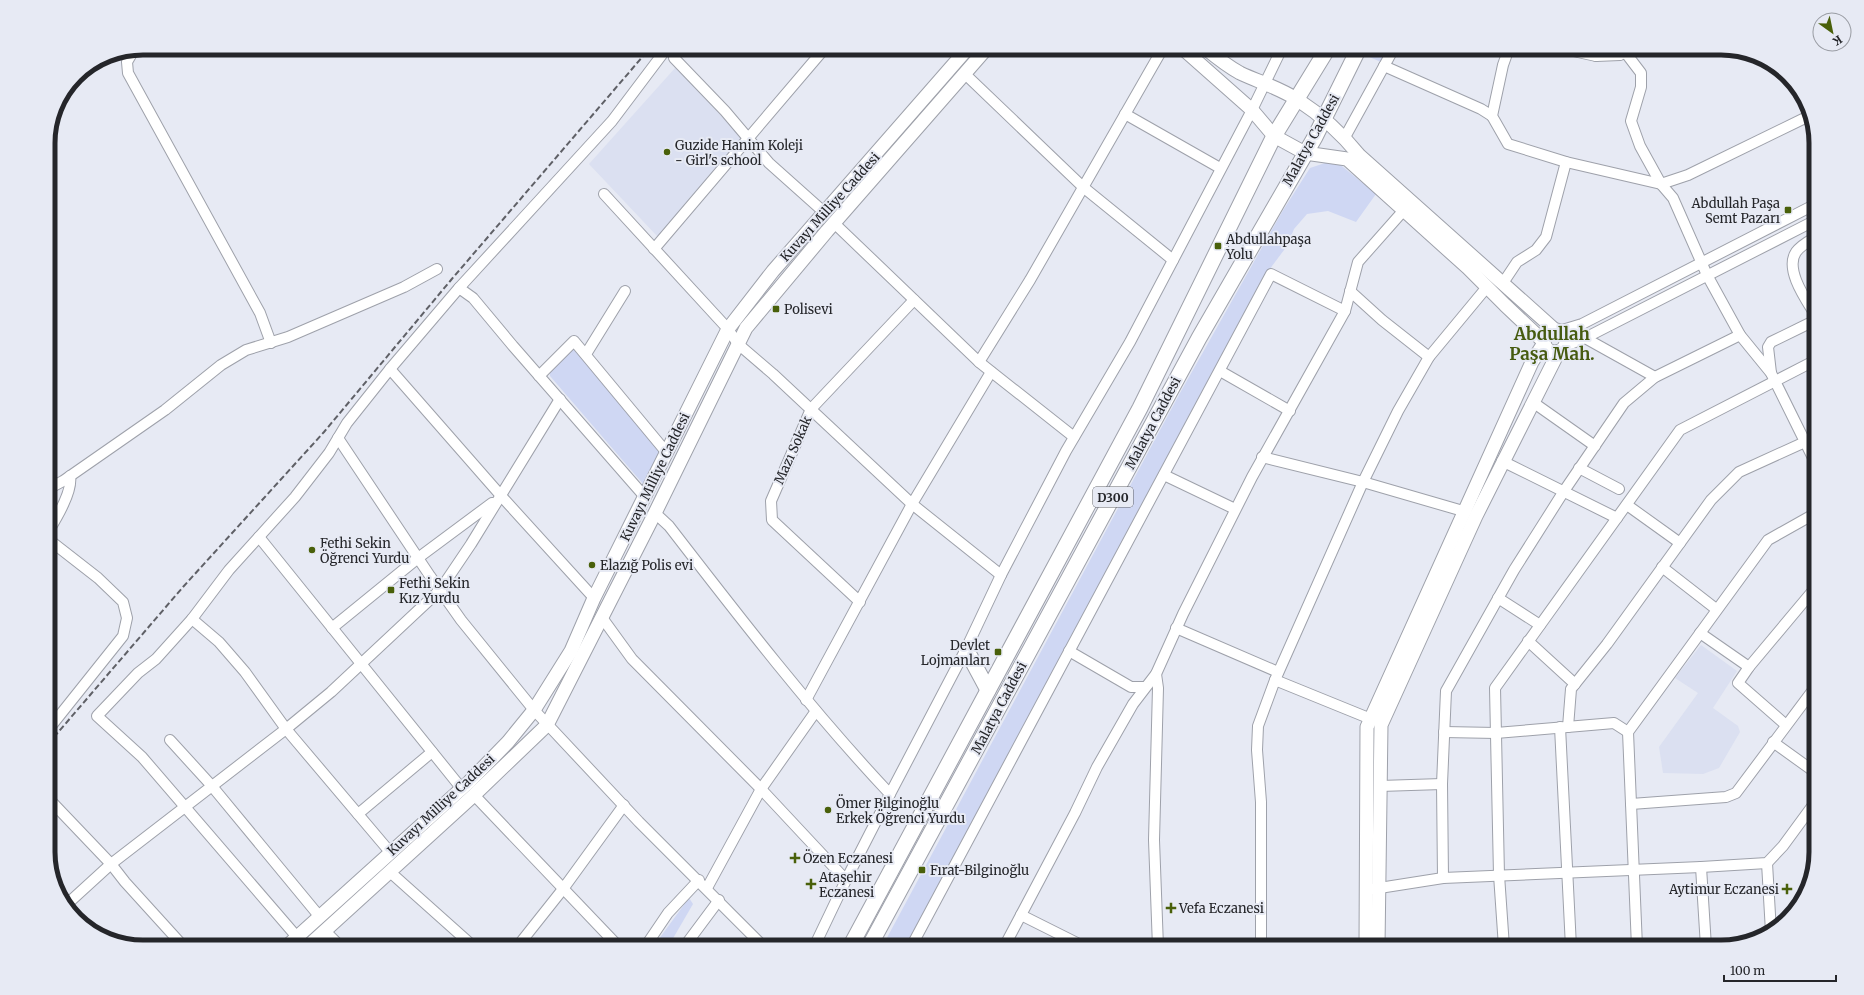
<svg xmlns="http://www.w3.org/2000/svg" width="1864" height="995" font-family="Merriweather,serif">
<rect width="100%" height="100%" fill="#e7eaf4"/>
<g fill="#dbe0f1">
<path d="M676,67L744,140L658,237L589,164Z"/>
<path d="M1701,645L1737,671L1713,708L1738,726L1740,732L1719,768L1703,774L1663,773L1659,747L1698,693L1675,678Z"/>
</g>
<g fill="#cfd7f3">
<path d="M1371,48H1388L1381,62L1367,56Z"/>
<path d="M1328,162H1337L1376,194L1356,222L1328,211L1307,214L1294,229L1287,246L1272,266L1199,397L1009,756L905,947H882L1180,393L1282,212L1310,168Z"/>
<path d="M572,348H576L655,445L660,453L644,485L550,376V372Z"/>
<path d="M689,898L693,904L668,947H653Z"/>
</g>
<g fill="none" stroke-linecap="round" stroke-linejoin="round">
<g stroke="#9ea1aa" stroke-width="12">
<g id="minor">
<path d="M1509,48L1503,65L1492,116L1508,144L1566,162L1661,184L1673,198L1707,275L1740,335L1771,373L1816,464"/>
<path d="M1560,48L1596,56"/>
<path d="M1599,48L1596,56L1620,55L1633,48"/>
<path d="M134,50L127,62L128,73L260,313L271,343"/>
<path d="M1625,52L1641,73V87L1631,121L1640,146L1661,184L1688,175L1809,116"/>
<path d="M674,58L725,111L769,163L825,213"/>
<path d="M1384,66L1481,109L1492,116"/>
<path d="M965,74L1083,187L1173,260"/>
<path d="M1125,114L1220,168"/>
<path d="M1345,137L1394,48"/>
<path d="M604,194L728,329L738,344L773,374L912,504L1001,575"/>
<path d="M834,223L979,362L1074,437"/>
<path d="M1816,237C1809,241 1801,245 1796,252C1784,270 1807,301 1816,316"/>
<path d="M654,249L825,48"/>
<path d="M1503,283L1517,262L1536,250L1546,237L1566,162"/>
<path d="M459,288L473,298L513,346L645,497"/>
<path d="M1350,291L1382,320L1429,357"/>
<path d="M1559,331L1582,324L1816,204"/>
<path d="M1585,338L1655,377"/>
<path d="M1565,346L1585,338L1816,220"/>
<path d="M586,354L625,291"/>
<path d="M979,362L1030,280L1163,48"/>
<path d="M390,369L503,498L594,598"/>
<path d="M1220,371L1290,411"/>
<path d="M1771,373L1768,347L1771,342L1816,320"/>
<path d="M539,376L574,341L667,453"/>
<path d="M1534,403L1595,446"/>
<path d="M338,438L430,576L461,620L534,710L639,822L764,947"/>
<path d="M1262,457L1363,482L1463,511"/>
<path d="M1502,461L1617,518"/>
<path d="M1579,468L1619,489"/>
<path d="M1164,475L1235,509"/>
<path d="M48,489L63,481L165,410L221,365L246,350L288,337L404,287L437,269"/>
<path d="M1627,505L1680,543"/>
<path d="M655,513L669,526C740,618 811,710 890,794L846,880L814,947"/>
<path d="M48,532C56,519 73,491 70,476"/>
<path d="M259,537L462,789"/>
<path d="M48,539L98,578L123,602L127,618L123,636L48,730"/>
<path d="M1662,567L1716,609"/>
<path d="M1498,598L1540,625"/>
<path d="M860,602L772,520L771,501L811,409L914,300"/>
<path d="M192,619L219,642L245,672L286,729L390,852"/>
<path d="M603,619L632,659L761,789L846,880"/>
<path d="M332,628L418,558L492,503"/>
<path d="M1176,628L1278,672"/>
<path d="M1700,633L1749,667L1738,683L1786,725"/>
<path d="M1528,641L1575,684"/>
<path d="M1069,651L1131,687H1145"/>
<path d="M1749,667L1816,587"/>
<path d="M1156,674L1158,688L1154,840L1158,947"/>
<path d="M1275,680L1371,719"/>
<path d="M806,700L912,504L991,372"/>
<path d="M1560,727L1571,947"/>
<path d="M1568,727L1571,689L1607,644L1711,500L1739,472L1816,437"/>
<path d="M1444,732L1496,733L1614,723L1628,732"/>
<path d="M170,740L211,785L320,917"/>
<path d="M1773,742L1816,773"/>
<path d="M1380,786L1442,784"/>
<path d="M890,794L966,649L1001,575L1066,451L1130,342L1252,110L1282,48"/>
<path d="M474,795L619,947"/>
<path d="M48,798L111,864L125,882L184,947"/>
<path d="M1631,804L1726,797L1736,793L1816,686"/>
<path d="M358,814L432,752"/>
<path d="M1767,863L1771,932"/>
<path d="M1701,867L1706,947"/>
<path d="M390,872L474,947"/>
<path d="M1443,878L1442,784L1446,691L1514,570L1564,491L1624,403L1655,377L1740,335"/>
<path d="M707,888L761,789L816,711"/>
<path d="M1373,889L1443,878L1701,867L1767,863L1783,846L1816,801"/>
<path d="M65,906L111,864L286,729L331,692L440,590L471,544L560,399"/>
<path d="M1021,915L1085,947"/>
<path d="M325,931L341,947"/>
<path d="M297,937L142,757L97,716L138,673L156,659L192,619L229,570L295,497L329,453L347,423L390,369L459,288L612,121L667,48"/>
<path d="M517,947L563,889L624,805"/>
<path d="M645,947L668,913L699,880"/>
<path d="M684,947L719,900"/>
<path d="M911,947L1271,274L1345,311"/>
<path d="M1004,947L1075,813L1097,767L1133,704L1156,674L1183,614L1252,477L1345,311L1358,262L1404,210"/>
<path d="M1261,947V802L1257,750L1258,726L1275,680L1363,482L1398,411L1429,357L1487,287"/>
<path d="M1504,947L1499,875L1495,688L1680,430L1816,360"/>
<path d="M1637,947L1628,732L1768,540L1816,513"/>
</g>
</g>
<g stroke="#9ea1aa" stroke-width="15">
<g id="major">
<path d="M1182,48L1252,110L1274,136L1305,153L1347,159L1468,268L1505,305L1543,341"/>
<path d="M1205,48C1216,57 1227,66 1240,73C1259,82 1280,88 1298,100C1321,115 1342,134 1359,155L1555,330"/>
<circle cx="1555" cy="341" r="11"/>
<path d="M286,947L469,782L508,742L534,710L571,651L594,598L728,329L773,271L968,48"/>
<path d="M307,947L474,795L547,725L655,513L746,328L827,231L987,48"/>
<path d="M1366,947L1367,727L1532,362L1544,343"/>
<path d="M1378,947L1381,725L1476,516L1559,351"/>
</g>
</g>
<g stroke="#9ea1aa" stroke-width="17">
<g id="highway">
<path d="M966,649L988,690"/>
<path d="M850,947L1140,408L1274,136L1328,48"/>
<path d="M869,947L1199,338L1315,137L1359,48"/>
</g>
</g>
<use href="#minor" stroke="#fff" stroke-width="10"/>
<use href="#major" stroke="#fff" stroke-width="13"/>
<use href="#highway" stroke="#fff" stroke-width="15"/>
<path stroke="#5f6066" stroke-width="2" stroke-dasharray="6 3" stroke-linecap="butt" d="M48,744L183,587L324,432L451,280L650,48"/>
</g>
<g fill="#49600a" stroke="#e7eaf4" stroke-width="1.5">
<circle cx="667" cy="152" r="4"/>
<rect x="1784" y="206" width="8" height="8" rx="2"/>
<rect x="1214" y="242" width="8" height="8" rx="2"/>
<rect x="772" y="305" width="8" height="8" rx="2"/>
<circle cx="312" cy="550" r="4"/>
<circle cx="592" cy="565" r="4"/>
<rect x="387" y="586" width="8" height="8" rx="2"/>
<rect x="994" y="648" width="8" height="8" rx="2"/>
<circle cx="828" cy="810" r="4"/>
<path d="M793 852h4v4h4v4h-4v4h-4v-4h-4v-4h4z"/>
<rect x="918" y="866" width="8" height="8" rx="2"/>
<path d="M809 878h4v4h4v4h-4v4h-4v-4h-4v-4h4z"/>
<path d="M1785 883h4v4h4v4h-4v4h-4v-4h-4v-4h4z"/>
<path d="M1169 902h4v4h4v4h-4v4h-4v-4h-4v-4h4z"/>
</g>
<g text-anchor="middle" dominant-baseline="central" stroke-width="4" stroke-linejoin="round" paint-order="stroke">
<rect fill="#e7eaf4" stroke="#5f6167" stroke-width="1" x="1093" y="487" width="40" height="20" rx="3"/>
<g font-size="12" font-weight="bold" fill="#25262a">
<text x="1113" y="497">D300</text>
</g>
<g font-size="13" fill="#25262a" stroke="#e7eaf4">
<text transform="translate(1311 140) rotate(-61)">Malatya Caddesi</text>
<text transform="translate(830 207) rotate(-48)">Kuvayı Milliye Caddesi</text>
<text transform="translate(1153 423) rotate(-62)">Malatya Caddesi</text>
<text transform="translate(793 450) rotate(-66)">Mazı Sokak</text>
<text transform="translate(655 477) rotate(-64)">Kuvayı Milliye Caddesi</text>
<text transform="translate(999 708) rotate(-62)">Malatya Caddesi</text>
<text transform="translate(441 805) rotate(-43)">Kuvayı Milliye Caddesi</text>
</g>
<g font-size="13" fill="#25262a" stroke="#e7eaf4" text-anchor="start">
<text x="675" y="145">Guzide Hanim Koleji<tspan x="675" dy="15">- Girl's school</tspan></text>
<text x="1780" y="203" text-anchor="end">Abdullah Paşa<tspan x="1780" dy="15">Semt Pazarı</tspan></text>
<text x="1226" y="239">Abdullahpaşa<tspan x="1226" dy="15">Yolu</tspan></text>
<text x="784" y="309">Polisevi</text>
<text x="320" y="543">Fethi Sekin<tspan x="320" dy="15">Öğrenci Yurdu</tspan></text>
<text x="600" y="565">Elazığ Polis evi</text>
<text x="399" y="583">Fethi Sekin<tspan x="399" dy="15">Kız Yurdu</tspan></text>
<text x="990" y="645" text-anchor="end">Devlet<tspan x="990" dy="15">Lojmanları</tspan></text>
<text x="836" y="803">Ömer Bilginoğlu<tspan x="836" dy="15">Erkek Öğrenci Yurdu</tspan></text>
<text x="803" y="858">Özen Eczanesi</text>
<text x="930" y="870">Fırat-Bilginoğlu</text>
<text x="819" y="877">Ataşehir<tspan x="819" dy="15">Eczanesi</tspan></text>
<text x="1779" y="889" text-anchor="end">Aytimur Eczanesi</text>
<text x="1179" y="908">Vefa Eczanesi</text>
</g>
<g font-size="17" font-weight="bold" fill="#465b10" stroke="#e7eaf4">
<text x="1552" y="334">Abdullah<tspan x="1552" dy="20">Paşa Mah.</tspan></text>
</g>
</g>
<path d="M0 0H1864V995H0ZM143 55H1721A88 88 0 0 1 1809 143V852A88 88 0 0 1 1721 940H143A88 88 0 0 1 55 852V143A88 88 0 0 1 143 55Z" fill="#e7eaf4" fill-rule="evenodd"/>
<path fill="none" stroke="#25262a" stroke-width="5" d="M143 55H1721A88 88 0 0 1 1809 143V852A88 88 0 0 1 1721 940H143A88 88 0 0 1 55 852V143A88 88 0 0 1 143 55Z"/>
<g transform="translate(1832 32) rotate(147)"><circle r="19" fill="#e7eaf4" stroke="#999ca3"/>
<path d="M0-3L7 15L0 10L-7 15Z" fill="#49600a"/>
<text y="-6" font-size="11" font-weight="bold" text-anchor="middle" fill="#25262a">K</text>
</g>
<path d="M1724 975v6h112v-6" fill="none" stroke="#25262a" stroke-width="2"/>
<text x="1730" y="975" font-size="12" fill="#25262a" stroke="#e7eaf4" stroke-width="3" paint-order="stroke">100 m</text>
</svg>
